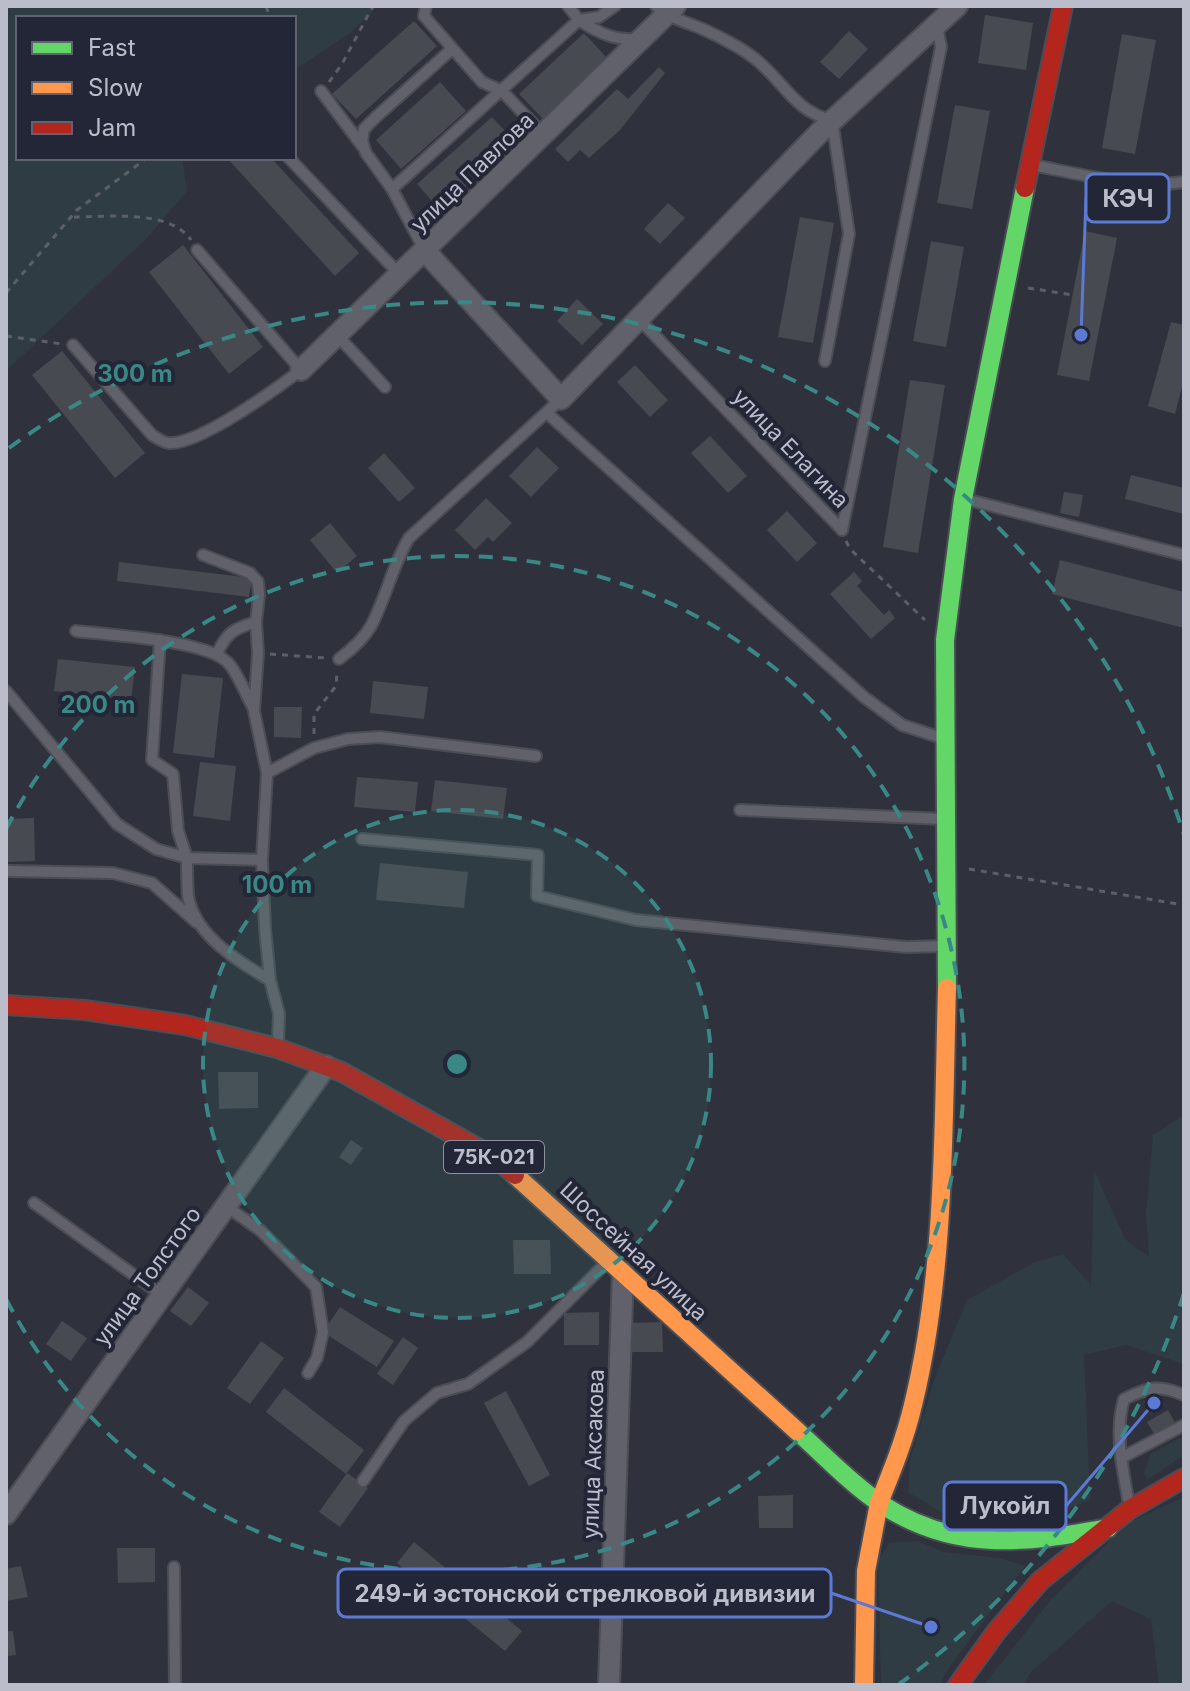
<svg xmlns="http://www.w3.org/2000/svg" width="1190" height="1691" font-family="Inter,sans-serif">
<rect width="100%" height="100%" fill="#2f323c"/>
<g fill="#2f3c44">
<path d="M6,6H378L350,33L294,70V18H18V158H182L187,191L147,238L6,371Z"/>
<path d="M1184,1115V1364L1126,1345L1084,1355L1090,1500L1017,1529L944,1514L908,1492L910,1459L935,1378L967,1300L1035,1262L1063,1254L1091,1285L1094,1170L1125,1239L1149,1257L1146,1214L1153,1135Z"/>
<path d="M1184,1436V1455L1147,1480L1144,1474L1150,1454Z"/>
<path d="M1184,1497V1685H1159L1151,1619L1112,1601L1031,1672L1023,1685H984L1049,1602L1126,1524Z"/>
<path d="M917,1541L944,1552L1000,1558L1025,1566L950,1666L939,1685H881L878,1560L889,1543Z"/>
</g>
<g fill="#484a52">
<path d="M985,15L1033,23L1026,70L978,63Z"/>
<path d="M414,21L437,46L356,119L332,94Z"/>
<path d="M849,31L868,49L839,79L820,62Z"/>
<path d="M584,33L608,59L543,119L519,94Z"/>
<path d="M1122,34L1156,40L1135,154L1102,148Z"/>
<path d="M659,67L665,73L620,130L589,158L580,150L568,162L555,149L617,89L628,99Z"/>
<path d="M440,82L466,111L401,169L376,140Z"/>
<path d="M955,105L990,111L972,209L937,203Z"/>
<path d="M492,117L515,142L440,210L417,184Z"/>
<path d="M227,158H271L359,253L335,276Z"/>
<path d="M668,203L685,218L660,244L644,229Z"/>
<path d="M800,217L834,223L813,343L778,337Z"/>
<path d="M1085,231L1117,238L1089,381L1057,375Z"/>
<path d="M931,241L964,247L946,347L913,341Z"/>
<path d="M183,245L263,347L229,374L149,272Z"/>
<path d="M577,299L603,324L582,345L557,321Z"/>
<path d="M1171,322L1184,325V379L1175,414L1148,406Z"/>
<path d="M62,351L145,453L115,478L32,375Z"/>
<path d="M635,365L668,400L650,417L617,382Z"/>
<path d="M910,380L945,385L918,553L883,547Z"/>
<path d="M710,436L747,476L728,493L691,453Z"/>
<path d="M537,447L559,468L531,497L509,476Z"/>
<path d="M384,453L415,488L399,502L368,468Z"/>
<path d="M1131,475L1184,488V514L1125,499Z"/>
<path d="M1064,492L1083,495L1079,517L1060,513Z"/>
<path d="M486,498L512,523L493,542L488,537L475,550L455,530Z"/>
<path d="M787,511L817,543L797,562L767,530Z"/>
<path d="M330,523L357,556L337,573L310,540Z"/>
<path d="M1060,560L1184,592V628L1052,594Z"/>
<path d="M119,562L252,578L249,597L117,581Z"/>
<path d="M854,572L862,581L857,586L884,615L889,610L895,618L871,639L830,594Z"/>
<path d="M58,659L135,667L131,700L54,691Z"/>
<path d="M182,674L223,678L214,758L173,753Z"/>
<path d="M373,681L428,687L424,719L370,713Z"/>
<path d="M274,707H302L301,738L274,737Z"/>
<path d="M200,762L236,766L230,821L193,816Z"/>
<path d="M357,777L418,782L415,812L354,807Z"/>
<path d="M435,780L507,788L503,819L431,811Z"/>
<path d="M34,818L35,861L6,862V819Z"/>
<path d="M380,863L468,872L464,908L376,900Z"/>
<path d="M218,1072H258V1108L219,1109Z"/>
<path d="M351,1140L363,1148L351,1165L339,1157Z"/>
<path d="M513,1240H550L551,1274H514Z"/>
<path d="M188,1287L209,1303L191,1326L170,1311Z"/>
<path d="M340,1307L394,1341L377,1367L323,1332Z"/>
<path d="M599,1312V1345H564V1313Z"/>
<path d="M62,1321L87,1338L71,1361L46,1344Z"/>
<path d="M662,1322L663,1352H630V1323Z"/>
<path d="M403,1337L418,1348L393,1385L377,1374Z"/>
<path d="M261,1341L284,1358L250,1404L227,1388Z"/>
<path d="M284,1388L364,1450L346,1474L266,1412Z"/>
<path d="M506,1391L550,1475L529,1486L484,1403Z"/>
<path d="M1156,1393L1164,1405L1151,1413L1144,1402Z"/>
<path d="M1168,1410L1179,1430L1159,1442L1147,1422Z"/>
<path d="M347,1473L368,1488L340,1527L319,1512Z"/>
<path d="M793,1495V1528H759L758,1496Z"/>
<path d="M414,1542L522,1631L505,1651L397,1563Z"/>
<path d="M117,1548H155V1582L118,1583Z"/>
<path d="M21,1566L28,1597L6,1601V1569Z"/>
<path d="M6,1631H13L16,1655L6,1656Z"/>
</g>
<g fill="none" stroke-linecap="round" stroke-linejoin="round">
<g stroke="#4b4d55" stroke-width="14">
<g id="lane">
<path d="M426,6L424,16L482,82L502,91L544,135"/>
<path d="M568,6L579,20L599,17L615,6"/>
<path d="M656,6C668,17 680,20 695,26C711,32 736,45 750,55C781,76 793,112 832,120L849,234L825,361"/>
<path d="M321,91L363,147"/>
<path d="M289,158L400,275"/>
<path d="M1032,165C1081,174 1134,189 1184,182"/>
<path d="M392,189L579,20C598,33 616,41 639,39"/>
<path d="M425,251L392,189L366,153L362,141L364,129L376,117L452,49"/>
<path d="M639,319L842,530"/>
<path d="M337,335L385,387"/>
<path d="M73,345L152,435C157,438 164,443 169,443C199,445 276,389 301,370L197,250"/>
<path d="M547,413L864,697L902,725L945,739"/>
<path d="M965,499L1184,555"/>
<path d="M842,530L941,47L937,26"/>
<path d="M203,555L250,573L258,582L259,595L256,622L258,653L254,711L267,773L262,860L265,928L270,980L279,1014L278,1042"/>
<path d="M76,631C108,635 212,640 230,665C240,678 246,695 254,709"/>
<path d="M160,640L152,760L173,774L178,831L187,858L262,860"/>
<path d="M217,654C226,633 235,628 256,622"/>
<path d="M339,659C351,650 363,640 371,626C386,598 392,566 409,538L561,399"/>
<path d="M6,691L117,824L156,849L187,858C187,870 187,884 188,896C195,936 239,962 270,980"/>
<path d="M267,773L314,748L348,739L380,737L536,756"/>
<path d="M740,810L944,819"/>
<path d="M362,839L538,855L537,896L636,920L906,947L945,946"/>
<path d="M6,871L113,873L152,883L196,922"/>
<path d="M34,1203L163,1296"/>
<path d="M226,1206L261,1231L316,1287L323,1332L317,1358L308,1373"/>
<path d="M1121,1458L1184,1425"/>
<path d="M363,1481L404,1421L437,1393L468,1384L527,1342L605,1264"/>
<path d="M1129,1504C1123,1471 1114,1432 1124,1399C1150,1387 1157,1384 1184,1395"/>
<path d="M174,1567L175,1685"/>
</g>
</g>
<g stroke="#4b4d55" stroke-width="24">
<g id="street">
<path d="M425,251L561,399L820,132L957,6"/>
<path d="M301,370L675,6"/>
<path d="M6,1514L326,1066"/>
<path d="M609,1685L623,1272"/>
</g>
</g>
<g stroke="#4b4d55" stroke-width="22">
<g id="fast">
<path d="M947,988L945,640L963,499L1025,188"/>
<path d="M797,1431C824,1455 851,1484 881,1504C956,1553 1025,1543 1108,1528"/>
</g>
</g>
<g stroke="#4b4d55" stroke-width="22">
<g id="slow">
<path d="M515,1175L797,1431"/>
<path d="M879,1503C892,1471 905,1439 913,1405C946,1270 943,1127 947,988"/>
<path d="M864,1685L866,1571L879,1503"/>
</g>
</g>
<g stroke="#4b4d55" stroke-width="22">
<g id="jam">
<path d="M1025,188L1063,6"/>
<path d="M6,1005L85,1010L185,1025L277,1048L342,1072L499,1160L515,1175"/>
<path d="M958,1685L996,1632L1040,1581L1130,1509L1184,1478"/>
</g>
</g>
<g stroke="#5d5f66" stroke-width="3" stroke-dasharray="6 6" stroke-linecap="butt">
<path d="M266,6L270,18"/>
<path d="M329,82L342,64L373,6"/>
<path d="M74,217C107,217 170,209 191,240"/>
<path d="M1028,288L1073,295"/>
<path d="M6,293L77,210L147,158"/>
<path d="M6,336L62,344"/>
<path d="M846,541L850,549L925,620"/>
<path d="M270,654L326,658"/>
<path d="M314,734V714L336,686L337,673"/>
<path d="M969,869L1184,905"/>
</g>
<use href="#lane" stroke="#60616a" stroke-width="10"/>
<use href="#street" stroke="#60616a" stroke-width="20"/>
<use href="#fast" stroke="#63d668" stroke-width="18"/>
<use href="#slow" stroke="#ff974d" stroke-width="18"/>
<use href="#jam" stroke="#b3261e" stroke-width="18"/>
</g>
<circle cx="457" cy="1064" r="254" fill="#3a8885" fill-opacity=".12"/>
<g fill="none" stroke="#3a8885" stroke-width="4" stroke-dasharray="14 10">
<circle cx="457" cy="1064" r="254"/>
<path d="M6 829A508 508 0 1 1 6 1299"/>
<path d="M1184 1293A762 762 0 0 1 899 1684M9 448A762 762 0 0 1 1184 835"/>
</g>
<g text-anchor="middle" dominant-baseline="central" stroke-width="8" stroke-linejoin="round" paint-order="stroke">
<rect fill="#232636" stroke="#8d909e" stroke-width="2" x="444" y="1141" width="100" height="32" rx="6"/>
<g font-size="20" font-weight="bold" fill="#bbbdcb">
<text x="494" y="1157">75К-021</text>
</g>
<g font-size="22" fill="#bbbdcb" stroke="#232636">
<text transform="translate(472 172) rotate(-44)">улица Павлова</text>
<text transform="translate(791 448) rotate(46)">улица Елагина</text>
<text transform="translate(634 1251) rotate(43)">Шоссейная улица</text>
<text transform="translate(147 1276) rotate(-54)">улица Толстого</text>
<text transform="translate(593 1454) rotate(-88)">улица Аксакова</text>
</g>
</g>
<circle cx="457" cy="1064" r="12" fill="#3a8885" stroke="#232636" stroke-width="4"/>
<g font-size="24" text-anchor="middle" font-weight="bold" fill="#3a8885" stroke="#232636" stroke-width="8" stroke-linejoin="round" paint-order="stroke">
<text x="135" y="382">300 m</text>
<text x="98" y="713">200 m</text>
<text x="277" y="893">100 m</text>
</g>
<path fill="none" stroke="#5c7ad3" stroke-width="3" d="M1081 335L1086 198M1154 1403L1066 1506M931 1627L831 1593"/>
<g fill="#5c7ad3" stroke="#232636" stroke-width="3">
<circle cx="1081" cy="335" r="8"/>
<circle cx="1154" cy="1403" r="8"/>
<circle cx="931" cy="1627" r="8"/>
</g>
<g fill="#232636" stroke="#5c7ad3" stroke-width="3">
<rect x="1086" y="174" width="83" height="48" rx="8"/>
<rect x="944" y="1482" width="122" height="48" rx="8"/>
<rect x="338" y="1569" width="493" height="48" rx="8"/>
</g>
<g font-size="24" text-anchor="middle" font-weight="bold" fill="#bbbdcb">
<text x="1128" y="207">КЭЧ</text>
<text x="1005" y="1514">Лукойл</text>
<text x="585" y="1602">249-й эстонской стрелковой дивизии</text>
</g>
<rect width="1190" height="1691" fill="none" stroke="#bbbdcb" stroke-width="16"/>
<rect x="16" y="16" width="280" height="144" fill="#232636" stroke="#606272" stroke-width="2"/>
<rect x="32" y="42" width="40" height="12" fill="#63d668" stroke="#606272" stroke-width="2"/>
<text x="88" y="56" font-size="24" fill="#bbbdcb">Fast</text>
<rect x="32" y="82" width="40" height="12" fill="#ff974d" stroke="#606272" stroke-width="2"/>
<text x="88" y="96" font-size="24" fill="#bbbdcb">Slow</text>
<rect x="32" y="122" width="40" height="12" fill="#b3261e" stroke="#606272" stroke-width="2"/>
<text x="88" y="136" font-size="24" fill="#bbbdcb">Jam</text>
</svg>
